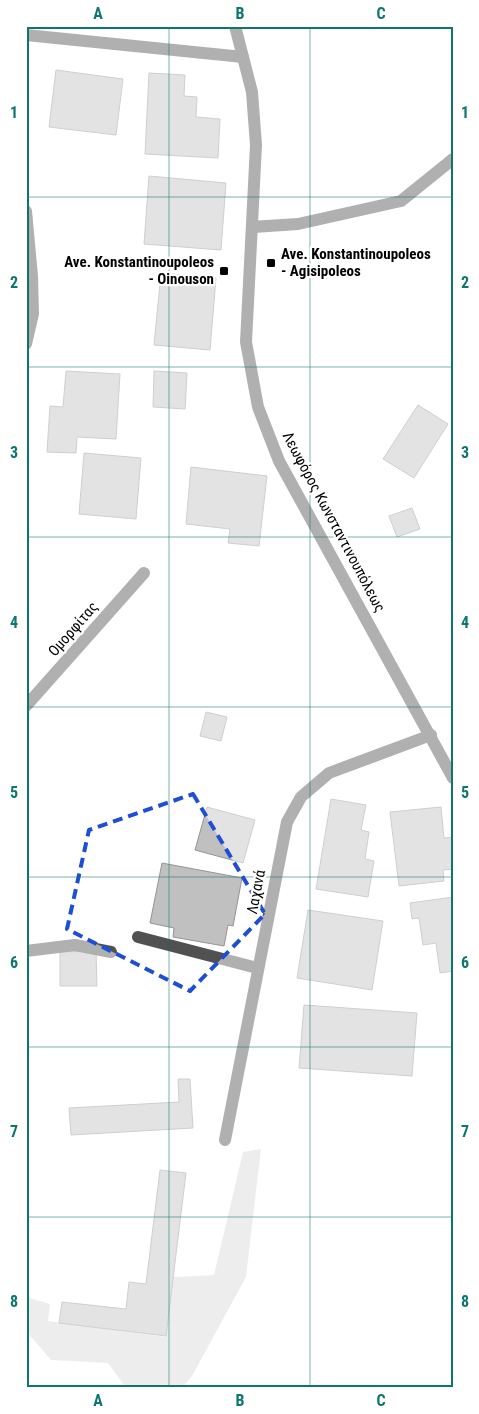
<svg xmlns="http://www.w3.org/2000/svg" width="479" height="1414" font-family="'Roboto Condensed',sans-serif">
<rect width="100%" height="100%" fill="#fff"/>
<path fill="#d8d8d8" d="M261,1149L246,1277L192,1376L182,1388H126L108,1363L51,1360L26,1331V1297L50,1304L48,1321L165,1337L173,1277L214,1275L243,1152Z"/>
<g fill="#c0c0c0" stroke="#959595">
<path d="M56,70L123,79L116,135L49,127Z"/>
<path d="M149,73L185,75L184,96L197,97L196,117L220,119L218,158L145,154Z"/>
<path d="M149,176L226,183L221,250L144,244Z"/>
<path d="M161,273L216,278L210,350L154,345Z"/>
<path d="M66,371L120,374L116,439L77,437L76,453L47,452L50,406L63,407Z"/>
<path d="M154,371L187,373L185,409L153,407Z"/>
<path d="M418,405L448,424L414,478L383,459Z"/>
<path d="M84,453L141,458L136,519L79,514Z"/>
<path d="M191,467L267,476L259,546L228,543L230,529L186,524Z"/>
<path d="M412,508L420,529L397,537L389,516Z"/>
<path d="M206,712L227,717L221,741L200,736Z"/>
<path d="M331,799L366,805L361,830L369,832L365,859L374,861L368,897L316,889Z"/>
<path d="M207,807L255,820L243,863L195,850Z"/>
<path d="M441,807L444,838L453,837V869L443,870L444,881L399,886L390,812Z"/>
<path d="M162,863L242,878L233,926L228,925L224,946L173,937L174,928L150,923Z"/>
<path d="M453,897V971L440,973L436,943L423,945L419,918L412,919L410,903Z"/>
<path d="M308,910L383,921L372,990L297,978Z"/>
<path d="M96,951L97,986H60V952Z"/>
<path d="M304,1005L417,1013L412,1076L299,1068Z"/>
<path d="M178,1079H190L193,1128L71,1135L69,1108L179,1102Z"/>
<path d="M160,1170L186,1173L166,1336L59,1323L62,1302L126,1309L129,1282L146,1284Z"/>
</g>
<g fill="none" stroke-linecap="round" stroke-linejoin="round">
<g stroke="#515151" stroke-width="12">
<path d="M235,26L252,92L256,145L246,342L258,407L279,461L453,778"/>
<path d="M26,35L243,57"/>
<path d="M26,211L32,276L33,314L26,344"/>
<path d="M252,227L298,224L401,201L453,159"/>
<path d="M26,706L144,573"/>
<path d="M138,937L257,968"/>
<path d="M26,951L75,945L111,952"/>
<path d="M225,1140L287,822L301,797L329,773L431,735"/>
</g>
</g>
<path d="M0 0H479V1414H0ZM193,794L265,914L190,991L67,929L89,830Z" fill="#fff" fill-opacity=".55" fill-rule="evenodd"/>
<path fill="none" stroke="#1d4ed8" stroke-width="4" stroke-dasharray="10 6" stroke-linejoin="round" d="M193,794L265,914L190,991L67,929L89,830Z"/>
<path fill="none" stroke="#0f766e" stroke-width="1" stroke-opacity="0.55" d="M169,26V1388M310,26V1388M26,197H453M26,367H453M26,537H453M26,707H453M26,877H453M26,1047H453M26,1217H453"/>
<g fill="#000" stroke="#fff" stroke-width="2">
<rect x="266" y="258" width="10" height="10" rx="2.5"/>
<rect x="219" y="266" width="10" height="10" rx="2.5"/>
</g>
<g text-anchor="middle" dominant-baseline="central" stroke-width="4.5" stroke-linejoin="round" paint-order="stroke">
<g font-size="15" font-weight="bold" fill="#000" stroke="#fff" text-anchor="start">
<text x="281" y="254">Ave. Konstantinoupoleos<tspan x="281" dy="17">- Agisipoleos</tspan></text>
<text x="214" y="262" text-anchor="end">Ave. Konstantinoupoleos<tspan x="214" dy="17">- Oinouson</tspan></text>
</g>
<g font-size="15" fill="#000" stroke="#fff">
<text transform="translate(334 522) rotate(62)">Λεωφόρος Κωνσταντινουπόλεως</text>
<text transform="translate(73 629) rotate(-49)">Ομορφίτας</text>
<text transform="translate(256 892) rotate(-79)">Λαχανά</text>
</g>
</g>
<rect width="479" height="1414" fill="none" stroke="#ffffff" stroke-width="55"/>
<rect x="28" y="28" width="424" height="1358" fill="none" stroke="#0f766e" stroke-width="2"/>
<g font-size="16" text-anchor="middle" font-weight="bold" fill="#0f766e">
<text x="98" y="19">A</text>
<text x="240" y="19">B</text>
<text x="381" y="19">C</text>
<text x="14" y="118">1</text>
<text x="465" y="118">1</text>
<text x="14" y="288">2</text>
<text x="465" y="288">2</text>
<text x="14" y="458">3</text>
<text x="465" y="458">3</text>
<text x="14" y="628">4</text>
<text x="465" y="628">4</text>
<text x="14" y="798">5</text>
<text x="465" y="798">5</text>
<text x="14" y="968">6</text>
<text x="465" y="968">6</text>
<text x="14" y="1137">7</text>
<text x="465" y="1137">7</text>
<text x="14" y="1307">8</text>
<text x="465" y="1307">8</text>
<text x="98" y="1406">A</text>
<text x="240" y="1406">B</text>
<text x="381" y="1406">C</text>
</g>
</svg>
